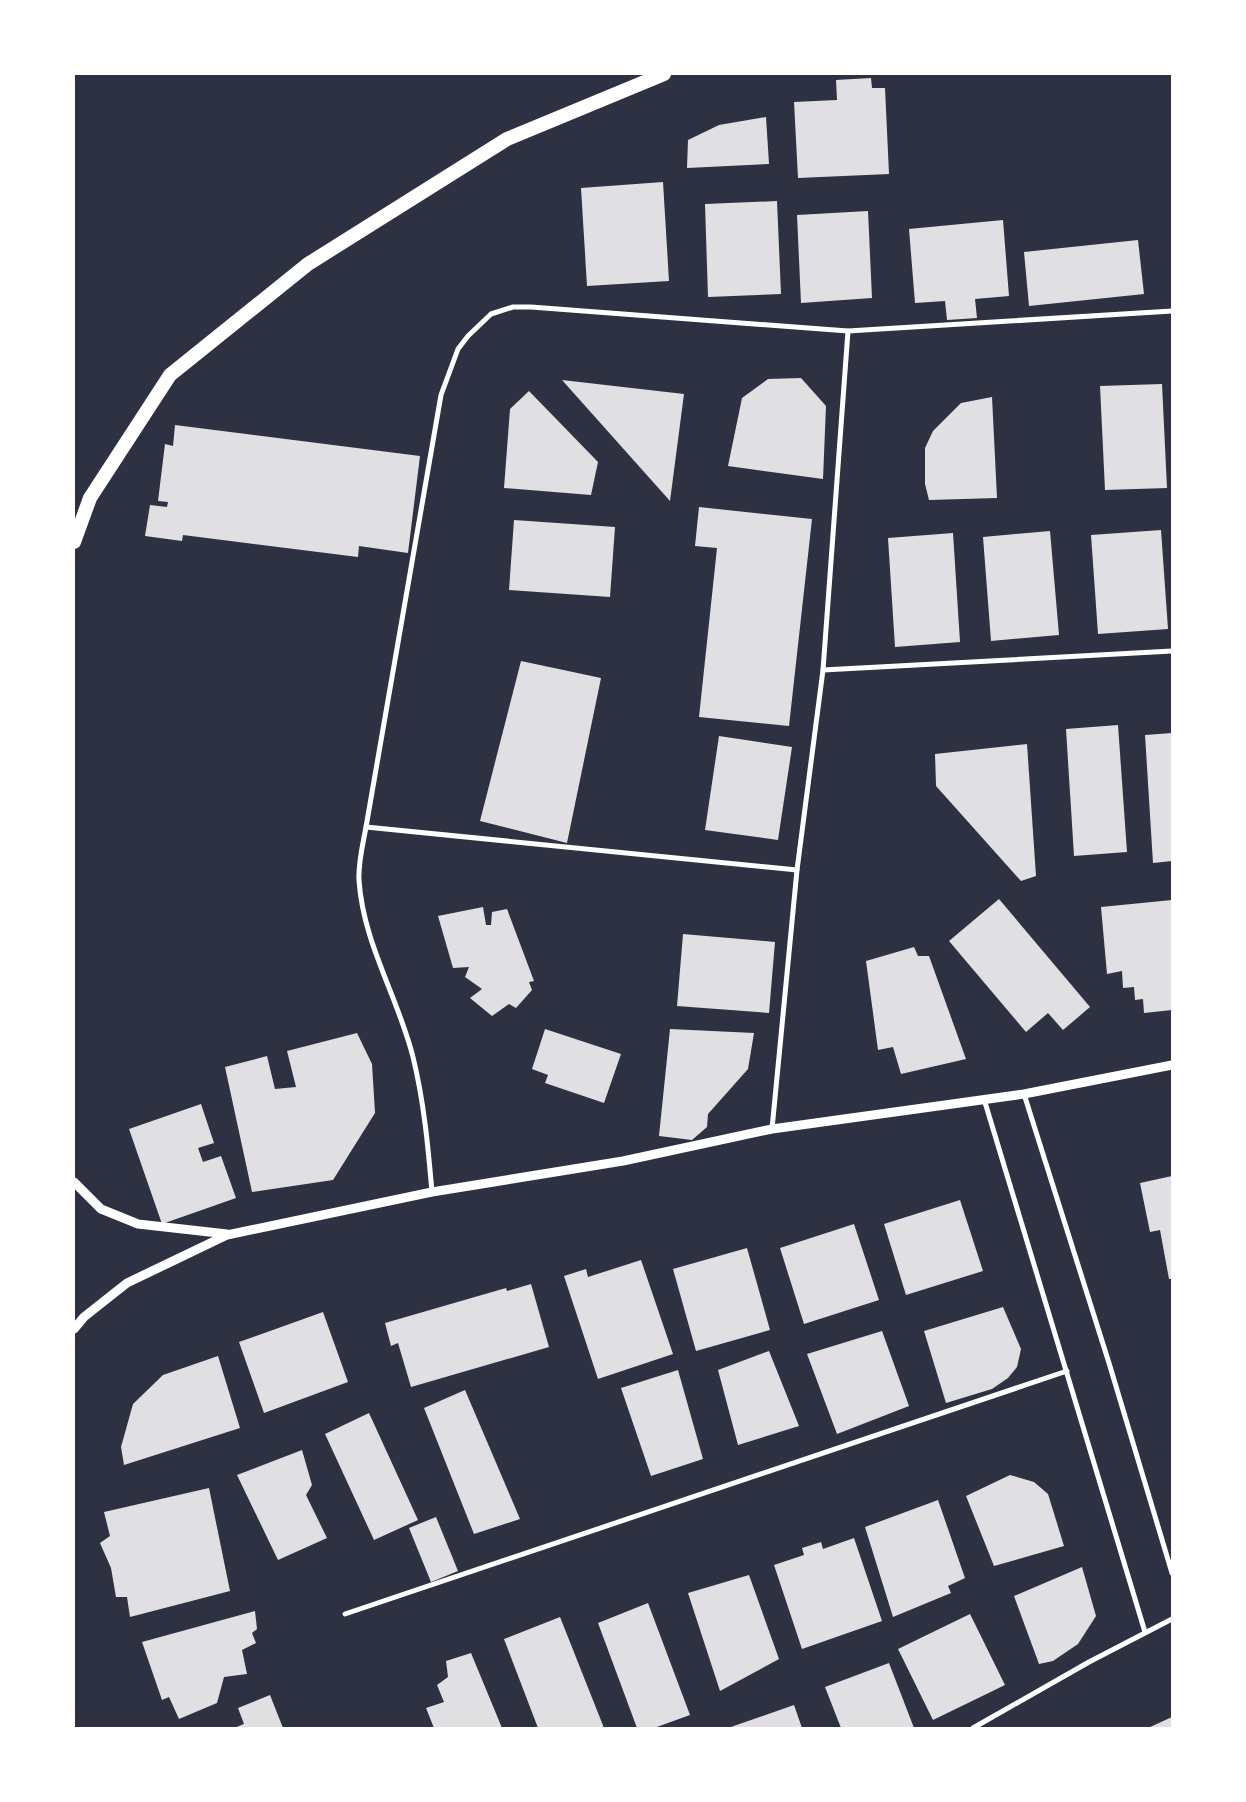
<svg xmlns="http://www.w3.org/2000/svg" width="1246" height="1802" font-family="'Space Grotesk',sans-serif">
<rect width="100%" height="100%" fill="#2d3142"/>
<g fill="#e0e0e3">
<path d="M871,78L872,88H885L889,174L798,178L794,102L837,100L836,80Z"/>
<path d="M766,117L769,164L687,168L688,140L719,125Z"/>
<path d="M663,182L669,281L587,286L581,188Z"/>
<path d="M777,201L781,294L708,297L705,204Z"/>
<path d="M868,211L872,298L801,303L797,215Z"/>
<path d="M1003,220L1009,296L975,299L977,318L947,320L945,301L915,303L909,229Z"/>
<path d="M1138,240L1144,294L1029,306L1024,252Z"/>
<path d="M801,378L826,406L823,479L728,466L742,398L768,379Z"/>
<path d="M562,380L684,394L670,501Z"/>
<path d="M1162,384L1167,488L1105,490L1100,386Z"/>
<path d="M529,391L598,462L591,495L504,488L510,409Z"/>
<path d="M992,397L997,498L929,500L925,484V448L933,431L961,403Z"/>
<path d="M175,425L420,456L408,553L359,546L358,557L183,535L182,541L145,536L150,505L167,507L168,502L158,501L165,444L173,446Z"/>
<path d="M699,507L812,519L789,726L699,717L717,548L695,546Z"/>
<path d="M514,520L615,527L610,597L509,590Z"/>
<path d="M1161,530L1168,629L1098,634L1091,535Z"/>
<path d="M1050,531L1059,635L991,641L983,537Z"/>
<path d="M953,533L960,642L895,647L888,538Z"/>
<path d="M521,661L601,678L567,843L480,821Z"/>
<path d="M1118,725L1127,852L1074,856L1066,729Z"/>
<path d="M1172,733V861L1153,863L1145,735Z"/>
<path d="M719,736L792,747L778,840L705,830Z"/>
<path d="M1027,744L1036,876L1021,881L936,786L935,754Z"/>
<path d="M999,899L1090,1007L1063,1030L1048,1013L1026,1032L949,941Z"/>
<path d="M1172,900V1010L1144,1013L1143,999L1135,1000L1134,987L1123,988L1122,971L1107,974L1101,907Z"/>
<path d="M483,907L486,925H491L492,912L507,909L534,981L529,982L532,990L516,1008L509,1004L492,1016L470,998L482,989L465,977L469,967L453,968L438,916Z"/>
<path d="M683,934L775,942L769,1013L677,1006Z"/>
<path d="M914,947L918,956H929L966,1059L901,1074L893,1047L878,1050L866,961Z"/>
<path d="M545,1029L621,1054L604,1103L545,1083L548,1075L532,1069Z"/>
<path d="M670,1029L754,1033L748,1069L708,1114L707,1127L692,1140L659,1136Z"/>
<path d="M357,1033L372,1064L375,1113L333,1180L252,1192L225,1067L267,1056L275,1089L296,1087L287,1051Z"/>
<path d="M201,1104L214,1143L198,1148L203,1162L221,1156L236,1198L162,1224L129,1129Z"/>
<path d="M1172,1176V1279H1169L1160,1230L1150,1232L1140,1183Z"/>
<path d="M960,1200L983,1271L906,1295L884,1224Z"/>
<path d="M854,1224L879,1300L804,1324L780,1248Z"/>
<path d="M747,1248L770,1330L696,1351L673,1269Z"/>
<path d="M641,1260L673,1354L598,1379L564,1276L586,1269L588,1277Z"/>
<path d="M531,1284L549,1347L411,1387L398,1343L391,1346L385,1323L506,1288L507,1291Z"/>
<path d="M1003,1307L1021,1349L1017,1367L1008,1378L992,1389L946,1403L924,1331Z"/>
<path d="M323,1312L348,1382L264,1413L239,1342Z"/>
<path d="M882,1331L909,1406L837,1434L807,1354Z"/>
<path d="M769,1351L799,1426L738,1445L718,1370Z"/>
<path d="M218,1356L240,1428L124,1465L121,1447L133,1404L163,1375Z"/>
<path d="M678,1370L703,1459L651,1476L621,1388Z"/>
<path d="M465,1390L520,1519L474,1534L424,1408Z"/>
<path d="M369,1413L418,1520L374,1540L325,1434Z"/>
<path d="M302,1450L312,1485L306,1495L327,1538L278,1560L237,1475Z"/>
<path d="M1010,1475L1034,1482L1048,1494L1064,1546L994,1566L966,1496Z"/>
<path d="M209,1488L230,1591L130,1617L127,1597H116L111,1568L100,1543L110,1536L104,1512Z"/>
<path d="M938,1500L965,1578L948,1586L951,1593L893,1617L865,1527Z"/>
<path d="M436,1517L458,1571L431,1582L409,1528Z"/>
<path d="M854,1538L882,1621L802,1649L774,1565L804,1555L802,1548L821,1542L823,1549Z"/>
<path d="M1082,1567L1096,1616L1078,1644L1053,1661L1039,1664L1014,1596Z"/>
<path d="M749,1575L779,1659L720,1691L688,1593Z"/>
<path d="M648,1603L690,1715L654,1728H637L598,1623Z"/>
<path d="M255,1611L257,1629L252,1633L256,1643L242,1650L247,1674L224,1677L217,1703L179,1719L169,1697L162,1700L142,1642Z"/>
<path d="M970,1614L1005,1685L933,1720L898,1649Z"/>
<path d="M560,1617L604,1728H538L504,1639Z"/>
<path d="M471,1653L502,1728H434L426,1708L444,1702L437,1685L448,1677L446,1661Z"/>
<path d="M889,1663L914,1728H841L825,1687Z"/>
<path d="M270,1695L283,1728H234L244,1724L238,1708Z"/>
<path d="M794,1705L802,1728H728Z"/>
<path d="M1172,1717V1728H1148Z"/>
</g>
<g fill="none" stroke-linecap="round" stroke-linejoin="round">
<g stroke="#fff" stroke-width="5">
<path d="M823,670L1172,651"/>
<path d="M366,827L797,870"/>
<path d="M1024,1094L1109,1363L1172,1573"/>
<path d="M984,1099L1145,1632"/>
<path d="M772,1129L797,870L823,670L848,331"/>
<path d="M432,1192C428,1146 424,1102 413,1057C398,997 363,943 359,880C358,863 363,844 366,827L441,395L458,349L468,336L491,314L513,307H531L848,331L1172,311"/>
<path d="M345,1614L1067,1371"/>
<path d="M973,1728L1089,1662L1172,1619"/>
</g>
<g stroke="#fff" stroke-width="9">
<path d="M74,1182L101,1209L138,1224L227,1234"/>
<path d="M74,1329L84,1317L127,1283L227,1235L432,1192L623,1161L772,1129L1024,1094L1172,1065"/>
</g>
<path stroke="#fff" stroke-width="14" d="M74,542L90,498L170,375L308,264L507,139L664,74"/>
</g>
<rect width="1246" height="1802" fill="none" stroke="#ffffff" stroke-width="150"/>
</svg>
